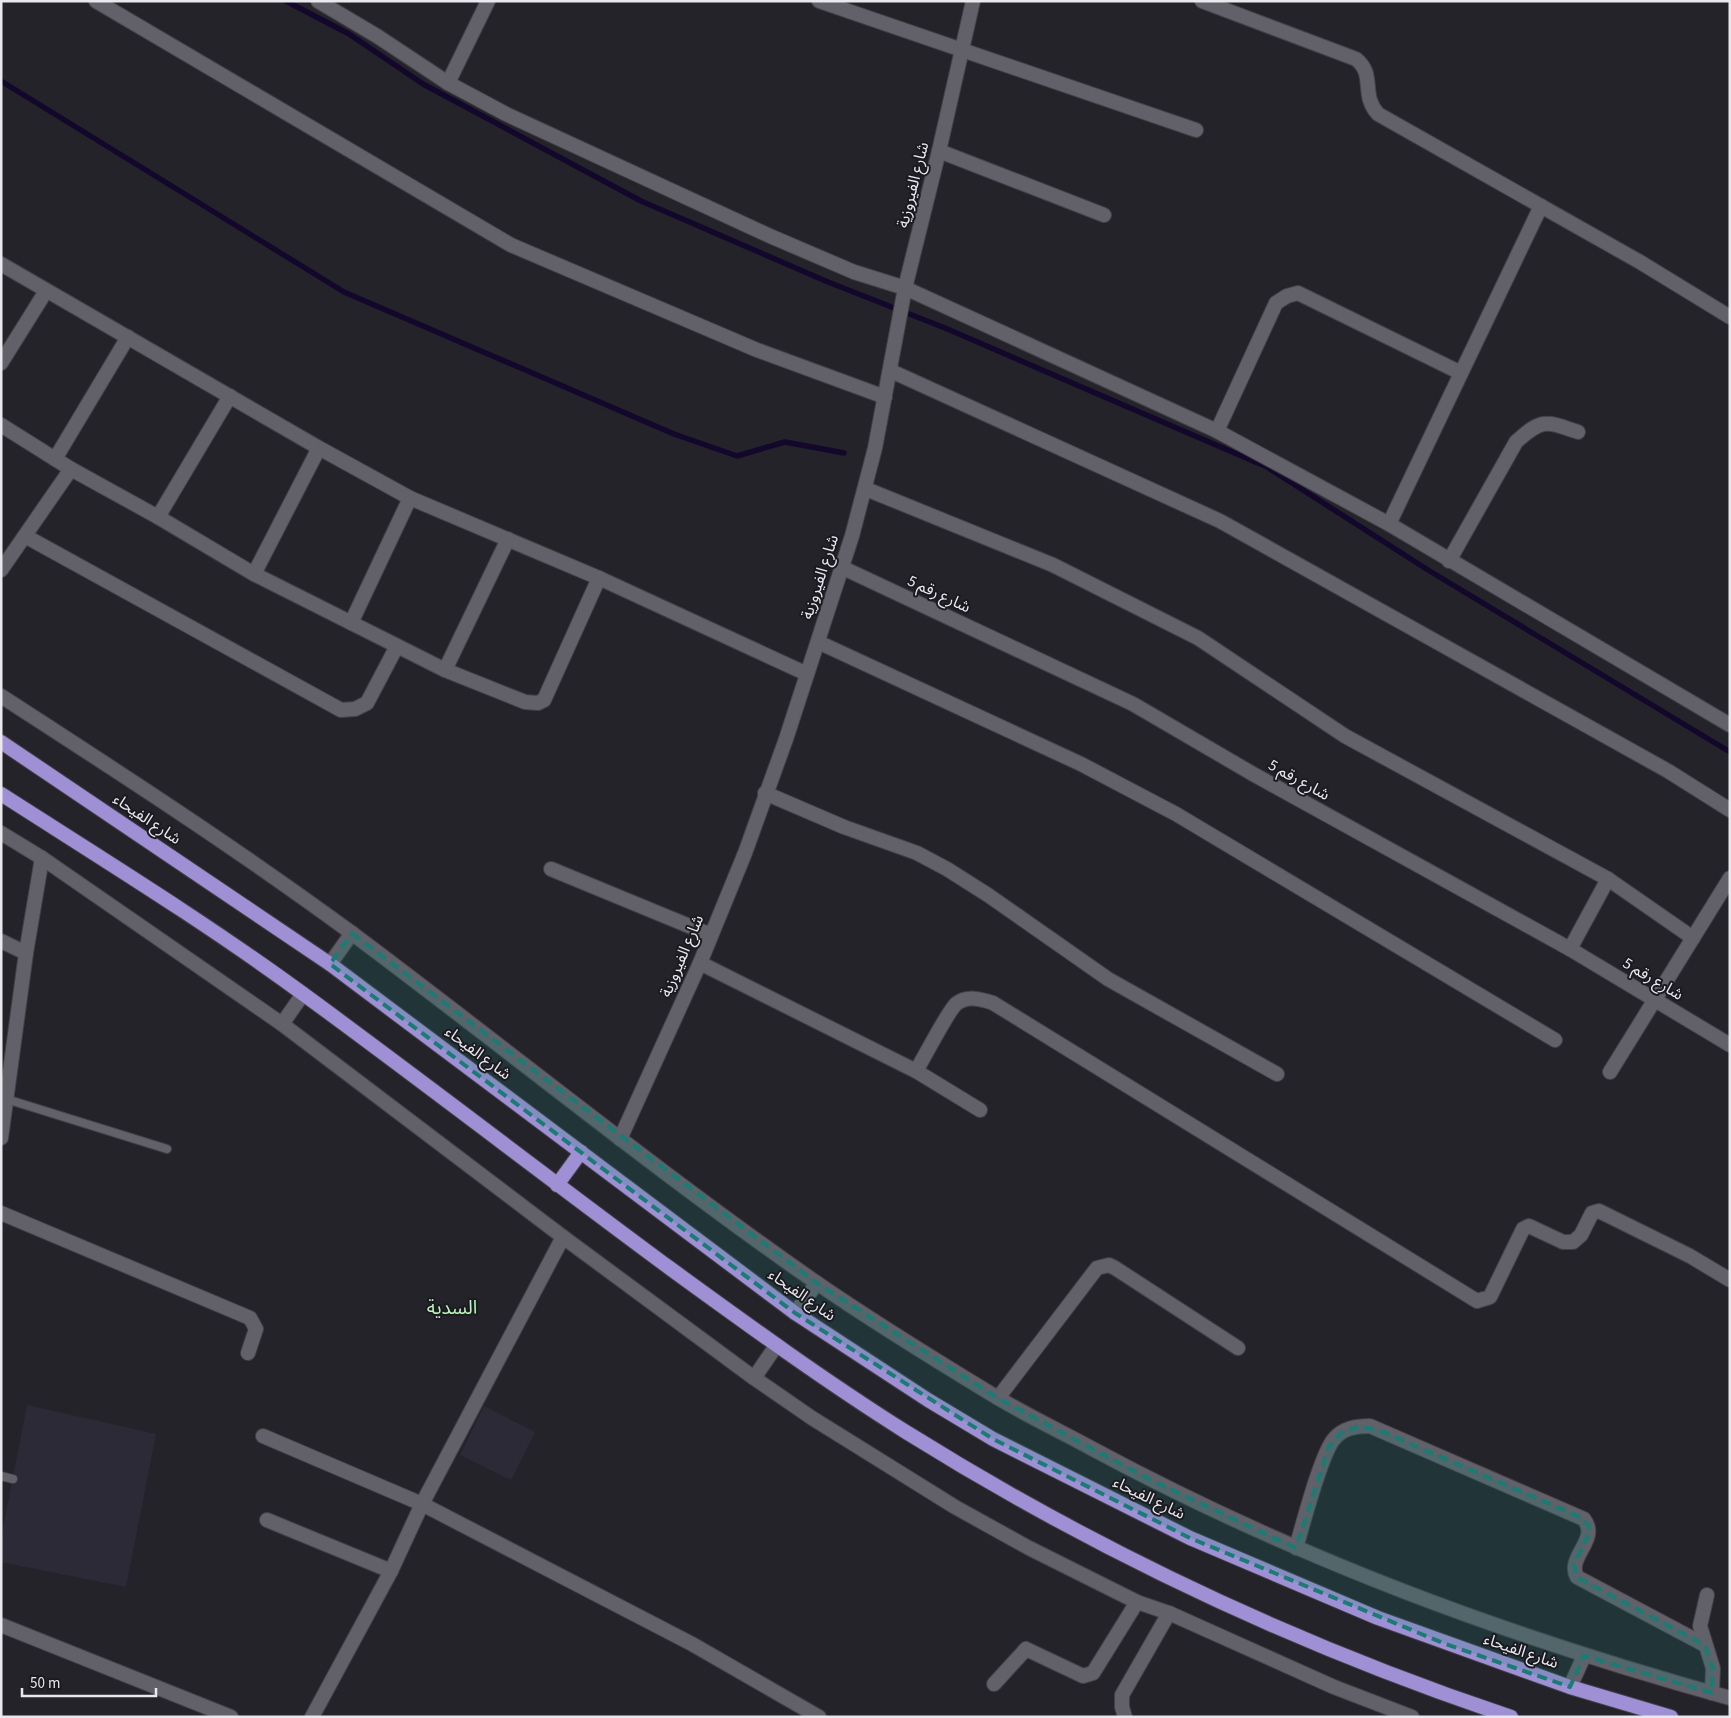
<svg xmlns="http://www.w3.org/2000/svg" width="1731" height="1718" font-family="'Source Sans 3','Noto Sans Arabic',sans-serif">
<rect width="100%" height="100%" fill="#24232a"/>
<g fill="#2d2a37">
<path d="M27,1405L156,1434L126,1587L1,1562V1538Z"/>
<path d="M484,1406L535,1432L511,1480L460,1455Z"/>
</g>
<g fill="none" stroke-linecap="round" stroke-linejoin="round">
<g stroke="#13082b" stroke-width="5.5">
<path d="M286,1L349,34L423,84L641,201L828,282L945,328L1267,467L1428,570L1730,752"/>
<path d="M1,81L344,292L674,434L737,456L785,442L844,453"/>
</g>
<g stroke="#434147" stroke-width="10">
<g id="service">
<path d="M3,1098L167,1149"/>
<path d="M1,1476L13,1479"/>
</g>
</g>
<g stroke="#434147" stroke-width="16">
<g id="minor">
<path d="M96,1L511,245L757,350L885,397"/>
<path d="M318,1L377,36L448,83L506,114L770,236L854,272L905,288L1217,431L1389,524L1730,725"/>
<path d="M819,1L1196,130"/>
<path d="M1202,1L1356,59C1376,75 1360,94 1378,114L1640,262L1730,317"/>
<path d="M448,83L488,1"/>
<path d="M939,151L1104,215"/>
<path d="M1,264L319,448L410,498L599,578L807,674"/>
<path d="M1,363L46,291"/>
<path d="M891,371L1220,521L1668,771L1730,810"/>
<path d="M1,425L71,469L158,517L254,574L445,670L525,702L538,703L544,700L599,578"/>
<path d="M1217,431L1276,303L1287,296L1298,293L1461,373"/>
<path d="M55,459L128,337"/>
<path d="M866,489L1053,565L1198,638L1345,736L1608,879L1693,938"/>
<path d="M158,517L230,396"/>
<path d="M1389,524L1541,206"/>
<path d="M25,536L341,710L355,709L367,703L397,646"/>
<path d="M1449,561L1516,442C1542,418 1546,421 1578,432"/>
<path d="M841,567L1133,704L1253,774L1570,949L1730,1045"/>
<path d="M1,570L71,469"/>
<path d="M254,574L319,448"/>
<path d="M351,623L410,498"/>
<path d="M818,642L1081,764L1176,814L1555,1040"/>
<path d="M445,670L508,539"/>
<path d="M765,793L844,827L917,853L947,869L988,895L1108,979L1277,1074"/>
<path d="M551,869L711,935"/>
<path d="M1,941L26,953"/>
<path d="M1570,949L1608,879"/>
<path d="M700,963L916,1071L980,1110"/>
<path d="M916,1071C924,1058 948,1011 956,1004C967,995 981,999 993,1003L1477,1301L1490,1297L1523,1229L1529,1226L1563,1242H1573L1581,1235L1592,1213L1599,1211L1690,1256L1730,1280"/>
<path d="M1610,1072L1730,878"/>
<path d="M1,1213L250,1318L256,1329L248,1353"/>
<path d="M998,1398L1097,1268L1109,1265L1115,1268L1238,1348"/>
<path d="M263,1436L422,1504L692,1644L819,1717"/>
<path d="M267,1520L391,1571"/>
<path d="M1296,1548C1303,1524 1321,1454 1334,1439C1343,1428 1356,1426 1370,1426L1584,1519C1600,1540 1566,1557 1577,1577L1705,1645"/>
<path d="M1707,1595L1700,1626L1713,1668L1712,1693"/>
<path d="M994,1684L1026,1649L1083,1676L1093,1673L1137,1602"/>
<path d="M312,1717L391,1571L422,1504L563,1237"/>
<path d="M1125,1717L1122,1707V1695L1169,1613"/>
</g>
</g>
<g stroke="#434147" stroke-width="16">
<g id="tertiary">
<path d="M1,696C120,773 239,850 353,934C507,1049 656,1171 814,1281C872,1321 932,1358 993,1395C1024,1414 1058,1430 1091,1448C1295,1558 1506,1636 1730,1698"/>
<path d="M1,833L42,858L282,1024L563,1237L754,1378L812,1418L955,1507L1029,1548L1137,1602L1169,1613L1334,1687L1412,1717"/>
<path d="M330,964L352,933"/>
<path d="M282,1024L303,994"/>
<path d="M1,1138L26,953L42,858"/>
<path d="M620,1139L700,963L745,853L786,739L852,536L875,448L905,288L939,151L973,1"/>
<path d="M795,1313L817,1283"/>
<path d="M754,1378L776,1346"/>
<path d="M1,1625L231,1717"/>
<path d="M1570,1687L1584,1656"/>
</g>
</g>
<g stroke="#434147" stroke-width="16">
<g id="trunk">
<path d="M1,742L330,964L795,1313L928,1400L993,1439L1190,1538L1378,1618L1570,1687L1671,1717"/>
<path d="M1,794C104,860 208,924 306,996C429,1086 549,1179 671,1269C748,1325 825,1381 906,1432C1095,1550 1299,1646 1511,1717"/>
<path d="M557,1185L581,1152"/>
</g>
</g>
<use href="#service" stroke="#626169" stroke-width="8"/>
<use href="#minor" stroke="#626169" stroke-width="14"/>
<use href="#tertiary" stroke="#626169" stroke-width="14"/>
<use href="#trunk" stroke="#9f90d6" stroke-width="14"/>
</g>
<path fill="#1a7c74" fill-opacity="0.2" stroke="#1a7c74" stroke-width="4" stroke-dasharray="10 6" stroke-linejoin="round" d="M352,933L817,1283L998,1398L1149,1479L1296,1548L1329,1446L1342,1432L1360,1426L1381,1431L1578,1516L1589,1525L1590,1532L1574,1565L1577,1577L1705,1645L1713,1668L1712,1693L1584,1656L1570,1687L1443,1643L1190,1538L993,1439L795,1313L330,964Z"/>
<g text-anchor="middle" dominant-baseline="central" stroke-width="4" stroke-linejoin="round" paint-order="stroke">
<g font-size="16" fill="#e9e8ed" stroke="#1b1a21">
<text transform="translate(913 185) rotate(-76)">شارع الفيروزية</text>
<text transform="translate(820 577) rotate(-72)">شارع الفيروزية</text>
<text transform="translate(939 594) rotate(25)">شارع رقم 5</text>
<text transform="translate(1299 780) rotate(29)">شارع رقم 5</text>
<text transform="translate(147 819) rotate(34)">شارع الفيحاء</text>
<text transform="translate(682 956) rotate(-67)">شارع الفيروزية</text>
<text transform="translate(1653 979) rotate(31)">شارع رقم 5</text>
<text transform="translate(478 1053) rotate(37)">شارع الفيحاء</text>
<text transform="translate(802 1295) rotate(35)">شارع الفيحاء</text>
<text transform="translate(1149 1498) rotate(26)">شارع الفيحاء</text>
<text transform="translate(1521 1651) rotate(19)">شارع الفيحاء</text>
</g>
<g font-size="19" fill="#bbf5b9" stroke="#1b1a21">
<text x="452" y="1308">السدية</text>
</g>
</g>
<rect width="1731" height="1718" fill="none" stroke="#e9e8ed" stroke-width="5"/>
<path d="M22 1688v8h134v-8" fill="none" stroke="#e9e8ed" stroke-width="2.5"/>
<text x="30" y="1688" font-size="15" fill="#e9e8ed" stroke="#1b1a21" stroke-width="4" paint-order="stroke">50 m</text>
</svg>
